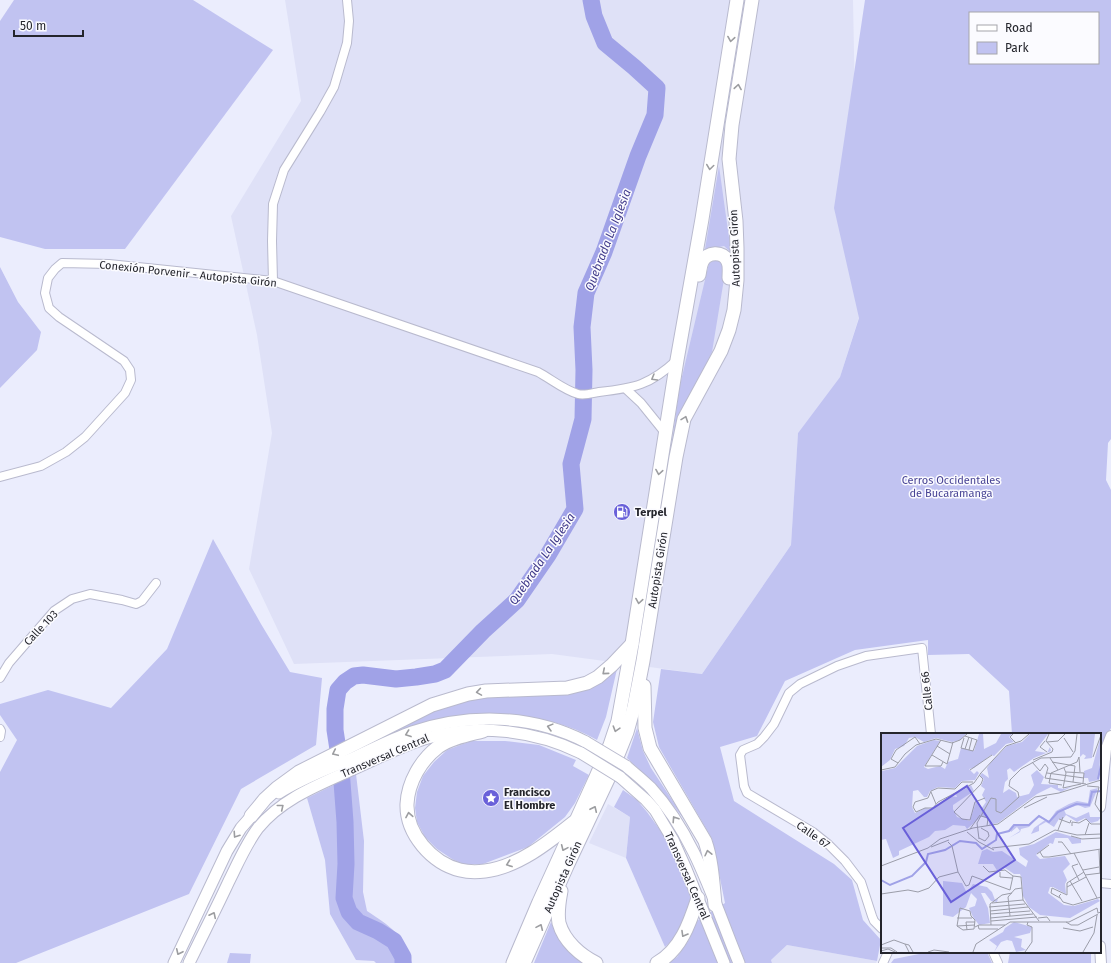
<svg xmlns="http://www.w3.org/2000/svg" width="1111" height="963" font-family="'Fira Sans',sans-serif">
<rect width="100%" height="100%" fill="#ebedfd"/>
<g fill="#dfe1f7">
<path d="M285,0H853L859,317L840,377L798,433L791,545L702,674L552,654L294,664L249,569L272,433L257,335L231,216L301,101Z"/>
<path d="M608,804L630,817L626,858L589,843Z"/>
<path d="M787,945L877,961L876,963H772L771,960Z"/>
</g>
<g fill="#c1c3f1" fill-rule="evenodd">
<path d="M14,0H193L273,50L125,249H45L0,237V21Z"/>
<path d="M865,0H1111V439L1108,443L1106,480L1111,490V728L1103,742H1100V734H1012L1009,691L969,654L928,655V640L855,650L785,681L757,736L720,747L734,801L834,864L852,880L863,920L881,940L877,961L787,945L771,960L772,963H668L677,957L689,940L697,921L725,903L712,839L659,747L653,722L661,669L702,674L791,545L798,433L840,377L859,318L834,208ZM970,13H1098V63H970Z"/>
<path d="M719,166L731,252L724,246L714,248L704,255Z"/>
<path d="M716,260L722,262L725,273L712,352L678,425L666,482L680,385L709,263Z"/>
<path d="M0,267L18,302L41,332L37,350L0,388Z"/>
<path d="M213,539L261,624L290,672L322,678L316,745L241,789L189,894L16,963H0V772L17,740L0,715V704L48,690L111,708L167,649Z"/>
<path d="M617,669L606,717L597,740C555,716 504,710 456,717C449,718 442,718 435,720C407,726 381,740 356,751L422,717L455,702L480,697L574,692C591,689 604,680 617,669Z"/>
<path d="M637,728L643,751L651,768L688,824L659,788L627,758Z"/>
<path d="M471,741H505L539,745L576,760L573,766L589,775L575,803L565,817L528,847L483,864H463L452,859L437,849L425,837L417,822L415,808L417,792L423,776L434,762L447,750Z"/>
<path d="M356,774L364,841L363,892L367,911C390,926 404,935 412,963H376L374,961L356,960L330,914L325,860L307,798Z"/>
<path d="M623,790L637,800L647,812L671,845L691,897L686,913L674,939L665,947L626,858L630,817L614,807Z"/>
<path d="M551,922L564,946L585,963H534Z"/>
<path d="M929,952H987L992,963H891L894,959Z"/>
<path d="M1010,952H1091V963H1008Z"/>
<path d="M230,953L251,954L250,963H227Z"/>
</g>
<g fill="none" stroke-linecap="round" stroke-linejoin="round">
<path stroke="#a0a2e7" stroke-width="17" d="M403,963V957L394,941L378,931L358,922L349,912L344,898L346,864L345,822L341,769L335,730V709L338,690L345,682L354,676L363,675L396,679L416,677L435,674L445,670L483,631L517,600L548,555L575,509L571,464L583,419L584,370L582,327L586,293L604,252L638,156L655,115L657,88L634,67L605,43L594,16L591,0"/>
<g stroke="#b9bace" stroke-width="10">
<g id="minor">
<path d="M273,281L272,241L273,204L284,170L320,112L334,87L347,43L349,21L347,0"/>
<path d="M626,389L641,403L666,434"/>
<path d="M0,477L41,466L66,452L85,437L125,393L131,380L130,370L124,361L59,317L49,308L45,293L48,278L55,269L62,263L109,264L273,281L538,372C551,379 564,390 578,394C584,396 593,393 599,392C635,388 650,385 677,360"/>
<path d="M0,678L9,663L54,611L72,599L90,594L122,600L136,604L142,601L156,583"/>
<path d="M0,729L1,731L0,737"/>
<path d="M1100,883L1111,884"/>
<path d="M882,929L874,921L872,916L861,882L845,861L828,844L813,832L747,793L744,786L740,755L743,750L757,744L764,737L774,724L789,693L800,684L837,666L866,656L922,648L931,734"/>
<path d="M993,952L998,963"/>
<path d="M883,963L888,952"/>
</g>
</g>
<g stroke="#b9bace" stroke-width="12">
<g id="tertiary">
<path d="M1100,807L1106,749L1111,736"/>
<path d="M1100,946L1101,963"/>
</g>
</g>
<g stroke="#b9bace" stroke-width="13">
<g id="secondary">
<path d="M626,766C634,773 643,780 651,788C696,837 714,903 739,963"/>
<path d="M620,777L646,800L655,810L673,840L686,869L724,963"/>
<path d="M279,793C302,778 328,769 353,758C373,749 392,739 412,732C469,713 532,714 586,742"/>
<path d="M174,963L227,851L241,828L256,811"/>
<path d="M189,963C202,936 216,909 229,881C238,863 246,844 258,828C282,799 316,786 349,771C374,760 399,747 424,739C475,723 534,730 581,753"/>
</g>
</g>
<g stroke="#b9bace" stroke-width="15">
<g id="trunk">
<path d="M699,275C700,271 700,266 702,262C706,252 724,250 728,262C730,266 729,273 729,278"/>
<path d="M644,686L645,728L650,748L705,841C712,861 713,884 715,905"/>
<path d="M483,731C468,735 451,738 438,747C421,760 408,782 407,804C406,834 432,863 460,870C468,872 477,872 485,871C518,867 549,842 574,822"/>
<path d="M251,816L265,799L277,788L299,772L432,705L468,694L486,691L567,688L587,683L598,677L612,665L632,644"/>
<path d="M561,891C559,902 557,912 559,923C564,941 580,955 596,963"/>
<path d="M513,963L539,902L596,777L610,745L618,721L632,644L677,360L702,219L737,0"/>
<path d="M524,963L567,866L609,777L627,732L634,707L643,661L676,457L684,419L721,351L729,330L734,310L737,280V248L736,221L729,159L732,125L752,0"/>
<path d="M657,963C681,950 690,922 698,898"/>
</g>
</g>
<use href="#minor" stroke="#fff" stroke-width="8"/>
<use href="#tertiary" stroke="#fff" stroke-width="10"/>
<use href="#secondary" stroke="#fff" stroke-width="11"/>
<use href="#trunk" stroke="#fff" stroke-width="13"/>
<g stroke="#b9bace" stroke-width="13" stroke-linecap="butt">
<g id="secondary-bridge">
<path d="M586,742L626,766"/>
<path d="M581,753L620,777"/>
</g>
</g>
<use href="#secondary-bridge" stroke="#fff" stroke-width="11"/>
</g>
<defs><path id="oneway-chevron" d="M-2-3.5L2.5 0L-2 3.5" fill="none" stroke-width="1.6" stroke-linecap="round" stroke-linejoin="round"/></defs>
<g stroke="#9c9da0">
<use href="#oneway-chevron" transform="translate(731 39) rotate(99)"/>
<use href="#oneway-chevron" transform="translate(738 87) rotate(-81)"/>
<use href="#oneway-chevron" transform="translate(710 167) rotate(98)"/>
<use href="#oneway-chevron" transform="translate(654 378) rotate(150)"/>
<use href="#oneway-chevron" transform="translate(685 419) rotate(-70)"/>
<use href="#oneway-chevron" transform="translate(659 472) rotate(99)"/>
<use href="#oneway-chevron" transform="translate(639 601) rotate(99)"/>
<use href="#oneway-chevron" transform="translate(605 672) rotate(140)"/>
<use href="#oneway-chevron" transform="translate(479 692) rotate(171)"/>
<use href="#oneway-chevron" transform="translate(550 727) rotate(-165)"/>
<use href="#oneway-chevron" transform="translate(616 729) rotate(107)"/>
<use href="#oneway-chevron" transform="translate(408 734) rotate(160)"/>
<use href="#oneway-chevron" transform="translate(335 753) rotate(155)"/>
<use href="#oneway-chevron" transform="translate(281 807) rotate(-39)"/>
<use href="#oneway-chevron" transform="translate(594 809) rotate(-65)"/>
<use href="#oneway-chevron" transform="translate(409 815) rotate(-100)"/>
<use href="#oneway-chevron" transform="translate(675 819) rotate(-123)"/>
<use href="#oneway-chevron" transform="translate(236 835) rotate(124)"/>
<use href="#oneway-chevron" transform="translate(564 848) rotate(114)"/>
<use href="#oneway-chevron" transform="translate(708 853) rotate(-103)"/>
<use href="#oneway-chevron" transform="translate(509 864) rotate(160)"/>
<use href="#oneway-chevron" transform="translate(213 915) rotate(-64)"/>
<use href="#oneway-chevron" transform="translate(540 927) rotate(-66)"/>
<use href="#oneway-chevron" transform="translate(684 934) rotate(120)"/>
<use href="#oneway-chevron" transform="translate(179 952) rotate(115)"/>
</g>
<defs>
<g id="fuel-disc" transform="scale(0.9)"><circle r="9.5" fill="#6960d9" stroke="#fbfbff"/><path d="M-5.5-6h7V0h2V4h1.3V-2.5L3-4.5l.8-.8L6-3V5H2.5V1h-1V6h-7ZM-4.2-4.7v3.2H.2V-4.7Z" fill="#fff"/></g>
<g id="sight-disc" transform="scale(0.9)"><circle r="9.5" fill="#6960d9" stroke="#fbfbff"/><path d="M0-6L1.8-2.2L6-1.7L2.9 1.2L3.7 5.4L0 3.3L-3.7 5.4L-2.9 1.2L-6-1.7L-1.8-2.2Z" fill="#fff"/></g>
</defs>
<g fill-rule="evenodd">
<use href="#fuel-disc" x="622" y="512"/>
<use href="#sight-disc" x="491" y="798"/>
</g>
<g text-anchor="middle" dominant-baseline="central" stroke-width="3" stroke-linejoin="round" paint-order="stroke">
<g font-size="11" fill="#24252c" stroke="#fbfbff">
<text transform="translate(735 248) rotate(-92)">Autopista Girón</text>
<text transform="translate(188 274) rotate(6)">Conexión Porvenir - Autopista Girón</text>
<text transform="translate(658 570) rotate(-81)">Autopista Girón</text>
<text transform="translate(41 628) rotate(-47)">Calle 103</text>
<text transform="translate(927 691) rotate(-96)">Calle 66</text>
<text transform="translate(385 756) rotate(-23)">Transversal Central</text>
<text transform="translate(813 835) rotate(35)">Calle 67</text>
<text transform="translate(687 876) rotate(66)">Transversal Central</text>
<text transform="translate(563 877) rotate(-66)">Autopista Girón</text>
</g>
<g font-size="11" fill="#484495" stroke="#fbfbff">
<text x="951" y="480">Cerros Occidentales<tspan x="951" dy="13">de Bucaramanga</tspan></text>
</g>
<g font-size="11" font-weight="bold" fill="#24252c" stroke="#fbfbff" text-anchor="start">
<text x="635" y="512">Terpel</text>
<text x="504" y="792">Francisco<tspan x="504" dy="13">El Hombre</tspan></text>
</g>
<g font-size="12" font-style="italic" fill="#3f3989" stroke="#fbfbff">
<text transform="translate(608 240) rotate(-69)">Quebrada La Iglesia</text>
<text transform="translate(542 559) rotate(-56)">Quebrada La Iglesia</text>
</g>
</g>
<g transform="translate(881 733)">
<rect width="220" height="220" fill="#ebedfd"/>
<path d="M0,1H85L79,7L71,9L55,5L43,9L34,4L28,5L23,13L14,16L9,27L0,34ZM98,1H102L103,16L115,10L120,1H131L128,4L133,9L125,11L113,23L110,22L93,35L88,36L93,41L96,38L98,40L94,47L81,48L74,55L57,54L49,58L46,64H43L37,57L32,58L31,74L34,80L44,75L52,76L68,63L76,64L75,61L90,52L93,58L72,72V76L76,84L89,88L95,69L100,76L105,69L101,62L104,56L100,53L103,46L99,43L101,40L108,45L106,35L110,29L126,13L141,9L149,1H167L154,18L166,20L169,14L170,18L153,25L133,39L129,35L126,37L127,46L124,49L122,60L128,56L135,60L136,64L148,61L153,52L150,42L156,37L163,44L160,51L177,52V55L183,56L192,53L180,59L170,54L156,61L117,90L108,92L109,87L101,83L86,96L84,93L72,92L64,97L54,98L48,104L18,118V122L12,125L5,106L0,107L1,38L14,35L36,13L53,7L59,8L43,34L47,36L59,33L64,36L67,29L77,26L80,15L93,18ZM199,1H214L211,25L203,26L205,23L202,21L199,24ZM220,3L218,47L208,49L207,45H203V38L211,35ZM217,55L209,74L204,75L197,72L183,77L185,81L195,85L208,79L209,84H220L217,88L210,90L204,85L196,89L185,82L181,87L178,86L173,94L165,89L158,93V98L150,101L153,95L164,87L157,84L148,94L140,96L139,99L128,105L139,98L136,94L130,99L129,97L133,91H148L158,82L168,88L175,78L188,71L196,68L207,70L209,57ZM175,99L200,106V110L191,111L187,105H174L172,111L169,110L155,122L159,126L184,123L189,131L182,138L186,147L184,151L185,161L172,154H169L167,160L183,172L193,173L217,166L219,168L189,185L159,182L148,174L142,163L141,146L139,141H133L124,135L119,136L117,139L112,131H97L101,118L106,116L112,119L121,118L145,134L147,128L139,122L138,115L153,111ZM62,148L81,150L86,160L92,151L106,154L111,159L114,167L117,166L116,169L110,168L104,160H100L107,175L109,190L98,192L92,184L88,175L94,173L96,166L90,160L85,174L72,184L62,182ZM133,189L151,194L149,200L133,204L141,206L140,214L145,217L135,219L131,208L126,207L120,209L113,219L116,213L108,207L122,199L124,195Z" fill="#c1c3f1"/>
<path fill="none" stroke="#a0a2e7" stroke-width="2" d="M217,46L220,32M0,147L9,152L31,143L45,129L47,121L64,117L79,108L95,110L101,116L115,107L116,101L128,98L133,92H148L158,83L168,89L177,79L195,71L208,72L211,59L220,58"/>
<path fill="none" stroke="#9b9da9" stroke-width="1" d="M132,1L129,4L135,10M83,5L80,15L92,18L96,7L84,3M183,5L192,19M60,7L44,33H60L62,29M164,8L159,14L166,19M166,9L177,8L184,1M56,13L69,21M84,16L88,4M88,17L91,5M51,22L66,31L72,9M198,24L199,39M212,24L220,2M169,25L177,37M152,27L171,19L172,16L165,8L168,1M151,29L159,38L164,31M171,29L194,33L192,49M17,30L10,26L15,17L34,4L39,11M164,31L167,35L164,45L205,51M183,35L185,40L182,55L200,51M0,37L14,34L24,21L35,12L55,6L71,10L79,7L86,1M89,37L111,22M185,39L203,40L202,50M166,40L203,45M99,41L125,13L140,8L148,1M98,42L102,46L100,51L73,79L81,86L89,87L94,69L104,65M92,49H81L74,56L57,55L50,58L47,65L34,69L32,74L35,79L44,75H52L57,69L93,50L100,40M181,52L168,50L170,40L196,29L198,24M206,53L218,54L214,71L220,80M50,59L55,71M143,75L166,64M100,83L107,85L106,93M178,86L189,90L190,87M191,93V89L198,90L205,86L210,91H220M89,96L99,82M177,97L182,84M86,99L98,109L113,117M204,102L208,90M190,103L201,106L220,105M98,105L104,108L108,103L107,99L100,95M98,106L96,90L110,65L115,66V78L120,80L138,64L137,59L128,53L129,47L140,36L160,25L190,24L194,18L196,1M67,109L71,113L77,139L85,153L88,152L91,143L129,157L132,143M177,109H181L190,121M50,114L68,107M111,115L148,111L174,97L196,102L220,101M218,117L219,140M159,119L162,124H168L220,116M193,120L216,165M156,121L168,112M197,131L191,133L198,147M0,133L47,115L59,106L92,95L117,91L154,64L178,60L220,47M102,133L108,139L124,137L132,143M202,137L218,134M119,139V144L131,145M204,142L220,140M132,143L140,144L142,167L158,188M189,148L201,168M186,154L205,144M0,161L27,157L37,159L48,155L58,144L77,139M180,161L178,163L182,169L192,172L220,164M179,165L170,160L171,155L186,162V150L203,139M111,170L142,167M108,174L144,171M79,175L89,178L90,183L94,187L93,196L82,197L76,193ZM109,178L147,174M109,181L149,178M129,183L127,164L134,156L141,155M76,185H91M109,185L152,181M157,185L166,184L169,188M110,188L156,184M185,189L190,192H197L217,181M97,192L98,196H117M110,192L109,171L121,162L131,160M76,193L94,192M94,194L98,192H124M182,195L199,198L212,194M86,197L85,189H94M24,211L28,212L32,219M0,212L13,207L24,211L28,219M0,215H10L16,219M0,218L7,216L14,219M47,219L53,217L68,219M92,219L95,211L129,189H188L216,175L217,180L220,179M144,219L151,209V194L146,192L147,189M202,219L213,200L216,182"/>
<path fill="#6960d9" fill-opacity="0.15" stroke="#6960d9" stroke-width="2" d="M86,53L134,127L70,169L22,95Z"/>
<rect width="220" height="220" fill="none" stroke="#24252c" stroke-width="2"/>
</g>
<rect x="969" y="12" width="130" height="52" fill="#fbfbff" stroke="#a5a5ab"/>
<rect x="977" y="25" width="20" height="6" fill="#ffffff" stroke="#a5a5ab"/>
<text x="1005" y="32" font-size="12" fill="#24252c">Road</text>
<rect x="977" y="42" width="20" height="12" fill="#c1c3f1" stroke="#a5a5ab"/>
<text x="1005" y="52" font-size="12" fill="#24252c">Park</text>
<path d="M14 30v6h69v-6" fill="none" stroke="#24252c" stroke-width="2"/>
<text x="20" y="30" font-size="12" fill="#24252c" stroke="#fbfbff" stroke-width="3" paint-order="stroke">50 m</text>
</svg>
